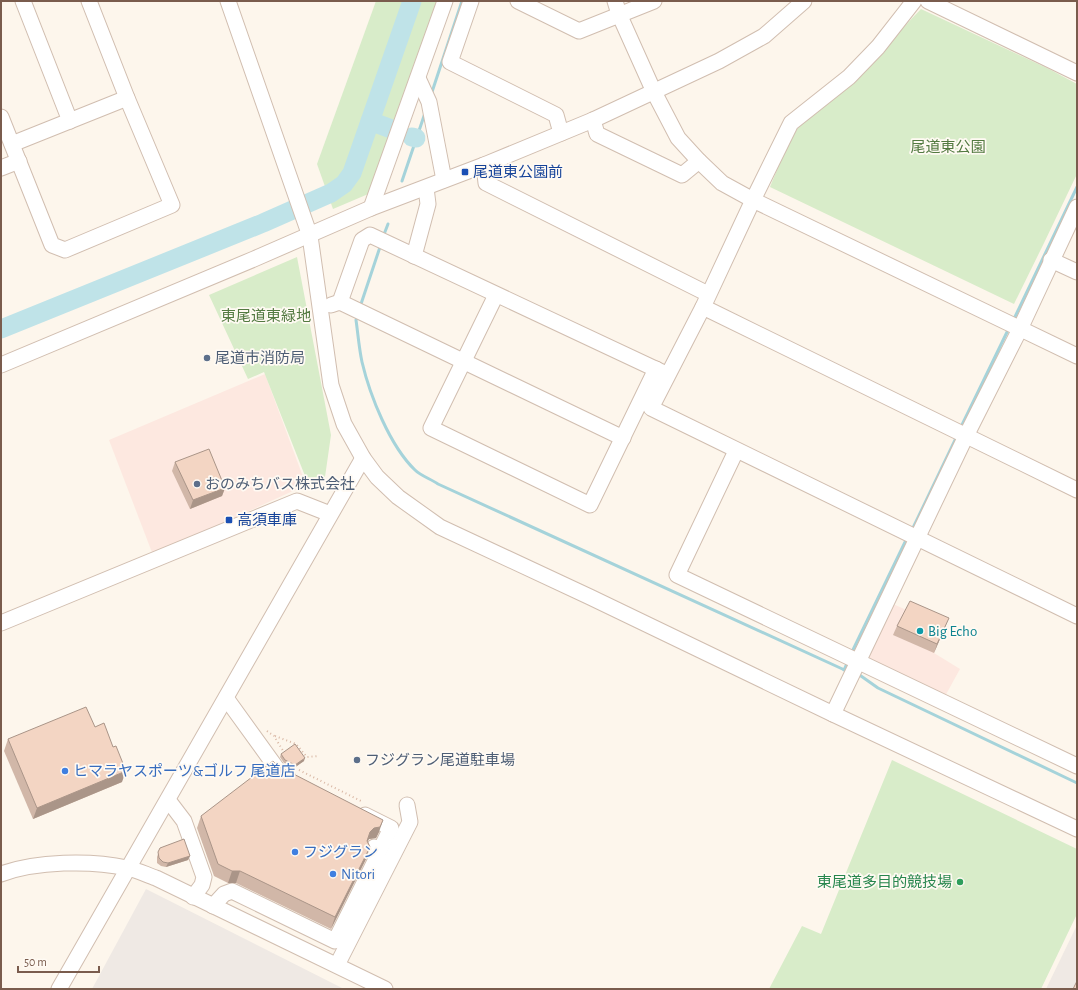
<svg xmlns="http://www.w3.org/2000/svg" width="1078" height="990" font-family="'Alegreya Sans','Noto Sans JP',sans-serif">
<rect width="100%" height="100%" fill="#fdf6ec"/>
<g fill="#fde8e0">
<path d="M265,374L306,485L153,555L109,440Z"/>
<path d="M893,604L945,627L934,653L960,669L944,698L868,660Z"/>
</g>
<g fill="#efe9e4">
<path d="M146,889L344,989H92Z"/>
<path d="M1077,925V989H1046Z"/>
</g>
<g fill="#d8ecc9">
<path d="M376,1H439L373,192L333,209L317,164Z"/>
<path d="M921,9L1049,69L1077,84V174L1044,243L1014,304L770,187C778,168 785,148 796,131C800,124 807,120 814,115C826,106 838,95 849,85C875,62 896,34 921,9Z"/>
<path d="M297,257L331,435L325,477L309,486L264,372L248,379L209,295Z"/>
<path d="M892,760L1077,849V914L1041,989H769L802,926L821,934Z"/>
</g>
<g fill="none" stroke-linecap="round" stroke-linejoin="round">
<g stroke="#a5d3da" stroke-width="3">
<path d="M432,92L462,1"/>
<path d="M402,181L425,113"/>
<path d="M383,237L388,224"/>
<path d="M360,307L381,244"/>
<path d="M358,315L356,320C358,334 359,348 362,362C370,396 390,446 415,470C421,476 431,479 438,484L849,672"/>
<path d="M1013,321L1077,187"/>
<path d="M960,429L1009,328"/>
<path d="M912,530L957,436"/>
<path d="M851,654L907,538"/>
<path d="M844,670L848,661"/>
<path d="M856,674L861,676L878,688L1077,783"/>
</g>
<g stroke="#bfe3e8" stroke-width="19">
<path d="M370,121L394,130"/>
<path d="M412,137L416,138"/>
<path d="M1,329L263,223L331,193L344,184L352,173L412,1"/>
</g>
<g stroke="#d1beb0" stroke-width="17">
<g id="minor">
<path d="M23,1L70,121"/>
<path d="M228,1L310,236L331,385L344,424L363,458L377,477L398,497L440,527L590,597L833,714L1077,829"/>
<path d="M471,1L450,62L556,115L561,133"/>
<path d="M518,1L579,31L654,1"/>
<path d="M615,1L619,14L654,92L678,138L699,161L722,183L753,200L1077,356"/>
<path d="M914,1L878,47L849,77L791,123L753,200L703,307L651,408L1077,616"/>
<path d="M928,1L1077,73"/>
<path d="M418,78L429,102L444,180"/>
<path d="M1,117L52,245L65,250L172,205L127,98L89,1"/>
<path d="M593,120L597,134L682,175L699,161"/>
<path d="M12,144L127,98"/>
<path d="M484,165L486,183L708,294"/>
<path d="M1,168L19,161"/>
<path d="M371,208L445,1"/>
<path d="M414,256L428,204L426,188"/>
<path d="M1051,260L1077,272"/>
<path d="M496,295L431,428L590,505L656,369"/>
<path d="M340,302L362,240L370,235L664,373"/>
<path d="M331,305L340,302L623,438"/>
<path d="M703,307L1077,490"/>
<path d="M1,365L254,259L371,208L484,165L593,120L719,61L764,36L804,1"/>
<path d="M736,451L677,575L1077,766"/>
<path d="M1,623L297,501L330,514"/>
<path d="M226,698L278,770L287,775"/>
<path d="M833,714L966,436L1020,329L1077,207"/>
<path d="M168,800L184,821L204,877L202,885L193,897"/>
<path d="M365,815L391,828L380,850L374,847"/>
<path d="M1,874C36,861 91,860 127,868C137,870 147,875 156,878L385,989"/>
<path d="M213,906L224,894L232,891L335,941L378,855L372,852"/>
<path d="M337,965L410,822L407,805"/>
<path d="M59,989L363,458"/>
</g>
</g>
<g stroke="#d9b8a5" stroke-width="2" stroke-dasharray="1 3" stroke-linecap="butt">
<path d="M267,731L274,736L285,754"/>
<path d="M275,736L296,744L307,757L319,756"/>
<path d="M299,770L363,802"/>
</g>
<use href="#minor" stroke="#fff" stroke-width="15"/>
</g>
<g fill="#d1b7a8">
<path d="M175,462L225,488L222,496L190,509L172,471Z"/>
<path d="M897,626L945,627L934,653L893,635Z"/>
<path d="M95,727L122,782L33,819L4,751L8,739Z"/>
<path d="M281,754L304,761L294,768L284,763L280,757Z"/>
<path d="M278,766L379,832L376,838L369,839L368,841L370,847L366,859L331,929L236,883H228L214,876L197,828L201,816Z"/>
<path d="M160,848L190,856L188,860L166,867L161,866L157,863V857Z"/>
</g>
<g fill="#aa9588">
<path d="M225,488L222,496L190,509L193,500Z"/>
<path d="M949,618L945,627L934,653L937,644Z"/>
<path d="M305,758L304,761L294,768L295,765Z"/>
<path d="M126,771L122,782L33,819L37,808Z"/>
<path d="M383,820L379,832L376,838L369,839L366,843L370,832L374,828Z"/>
<path d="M370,847L366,859L331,929L335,917Z"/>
<path d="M190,856L188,860L166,867L168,863Z"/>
<path d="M232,871H240L236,883H228Z"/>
</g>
<g fill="#f3d5c3" stroke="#aa9588">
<path d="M209,449L225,488L193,500L175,462Z"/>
<path d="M910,601L949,618L937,644L897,626Z"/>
<path d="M86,707L95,727L104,723L113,747L116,746L126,771L37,808L8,739Z"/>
<path d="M295,744L305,758L295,765L285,760L281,754Z"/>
<path d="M273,761L278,766L383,820L380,827L374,828L370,832L367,841L370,847L335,917L240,871H232L218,864L201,816Z"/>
<path d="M184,839L190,856L168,863L163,862L159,858L158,852L160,848Z"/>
<path d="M1077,981V989H1073Z"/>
</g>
<g fill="#1a4fb4" stroke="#fffaf3" stroke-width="1.5">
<rect x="461" y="168" width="8" height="8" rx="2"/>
<rect x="225" y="516" width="8" height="8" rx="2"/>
</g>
<g fill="#5c6f8a" stroke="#fffaf3" stroke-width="1.5">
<circle cx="207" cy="358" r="4"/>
<circle cx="197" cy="484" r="4"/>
<circle cx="357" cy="760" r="4"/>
</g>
<circle fill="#0f9aa8" stroke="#fffaf3" stroke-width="1.5" cx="920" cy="631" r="4"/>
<g fill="#3f7fe0" stroke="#fffaf3" stroke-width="1.5">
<circle cx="65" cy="771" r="4"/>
<circle cx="295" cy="852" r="4"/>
<circle cx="333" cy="874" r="4"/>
</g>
<circle fill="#2e9e5b" stroke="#fffaf3" stroke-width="1.5" cx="960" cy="882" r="4"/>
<g text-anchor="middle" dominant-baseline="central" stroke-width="3.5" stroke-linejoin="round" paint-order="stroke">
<g font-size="15" fill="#537a41" stroke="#fffaf3">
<text x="948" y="147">尾道東公園</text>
<text x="266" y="316">東尾道東緑地</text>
</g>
<g font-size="15" fill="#164399" stroke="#fffaf3" text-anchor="start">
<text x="473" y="172">尾道東公園前</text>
<text x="237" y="520">高須車庫</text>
</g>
<g font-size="15" fill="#4e5e75" stroke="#fffaf3" text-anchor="start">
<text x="215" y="358">尾道市消防局</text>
<text x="205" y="484">おのみちバス株式会社</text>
<text x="365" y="760">フジグラン尾道駐車場</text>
</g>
<g font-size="15" fill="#0d838f" stroke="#fffaf3" text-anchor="start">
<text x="928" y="631">Big Echo</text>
</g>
<g font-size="15" fill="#366cbe" stroke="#fffaf3" text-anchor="start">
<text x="73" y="771">ヒマラヤスポーツ&amp;ゴルフ 尾道店</text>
<text x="303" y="852">フジグラン</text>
<text x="341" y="874">Nitori</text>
</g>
<g font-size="15" fill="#27864d" stroke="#fffaf3" text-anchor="end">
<text x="952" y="882">東尾道多目的競技場</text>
</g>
</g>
<rect width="1078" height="990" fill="none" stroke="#7a5c4d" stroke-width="4"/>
<path d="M18 966v6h81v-6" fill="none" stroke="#7a5c4d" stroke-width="2"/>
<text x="24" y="966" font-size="12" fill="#7a5c4d" stroke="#fffaf3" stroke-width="3" paint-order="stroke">50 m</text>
</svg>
